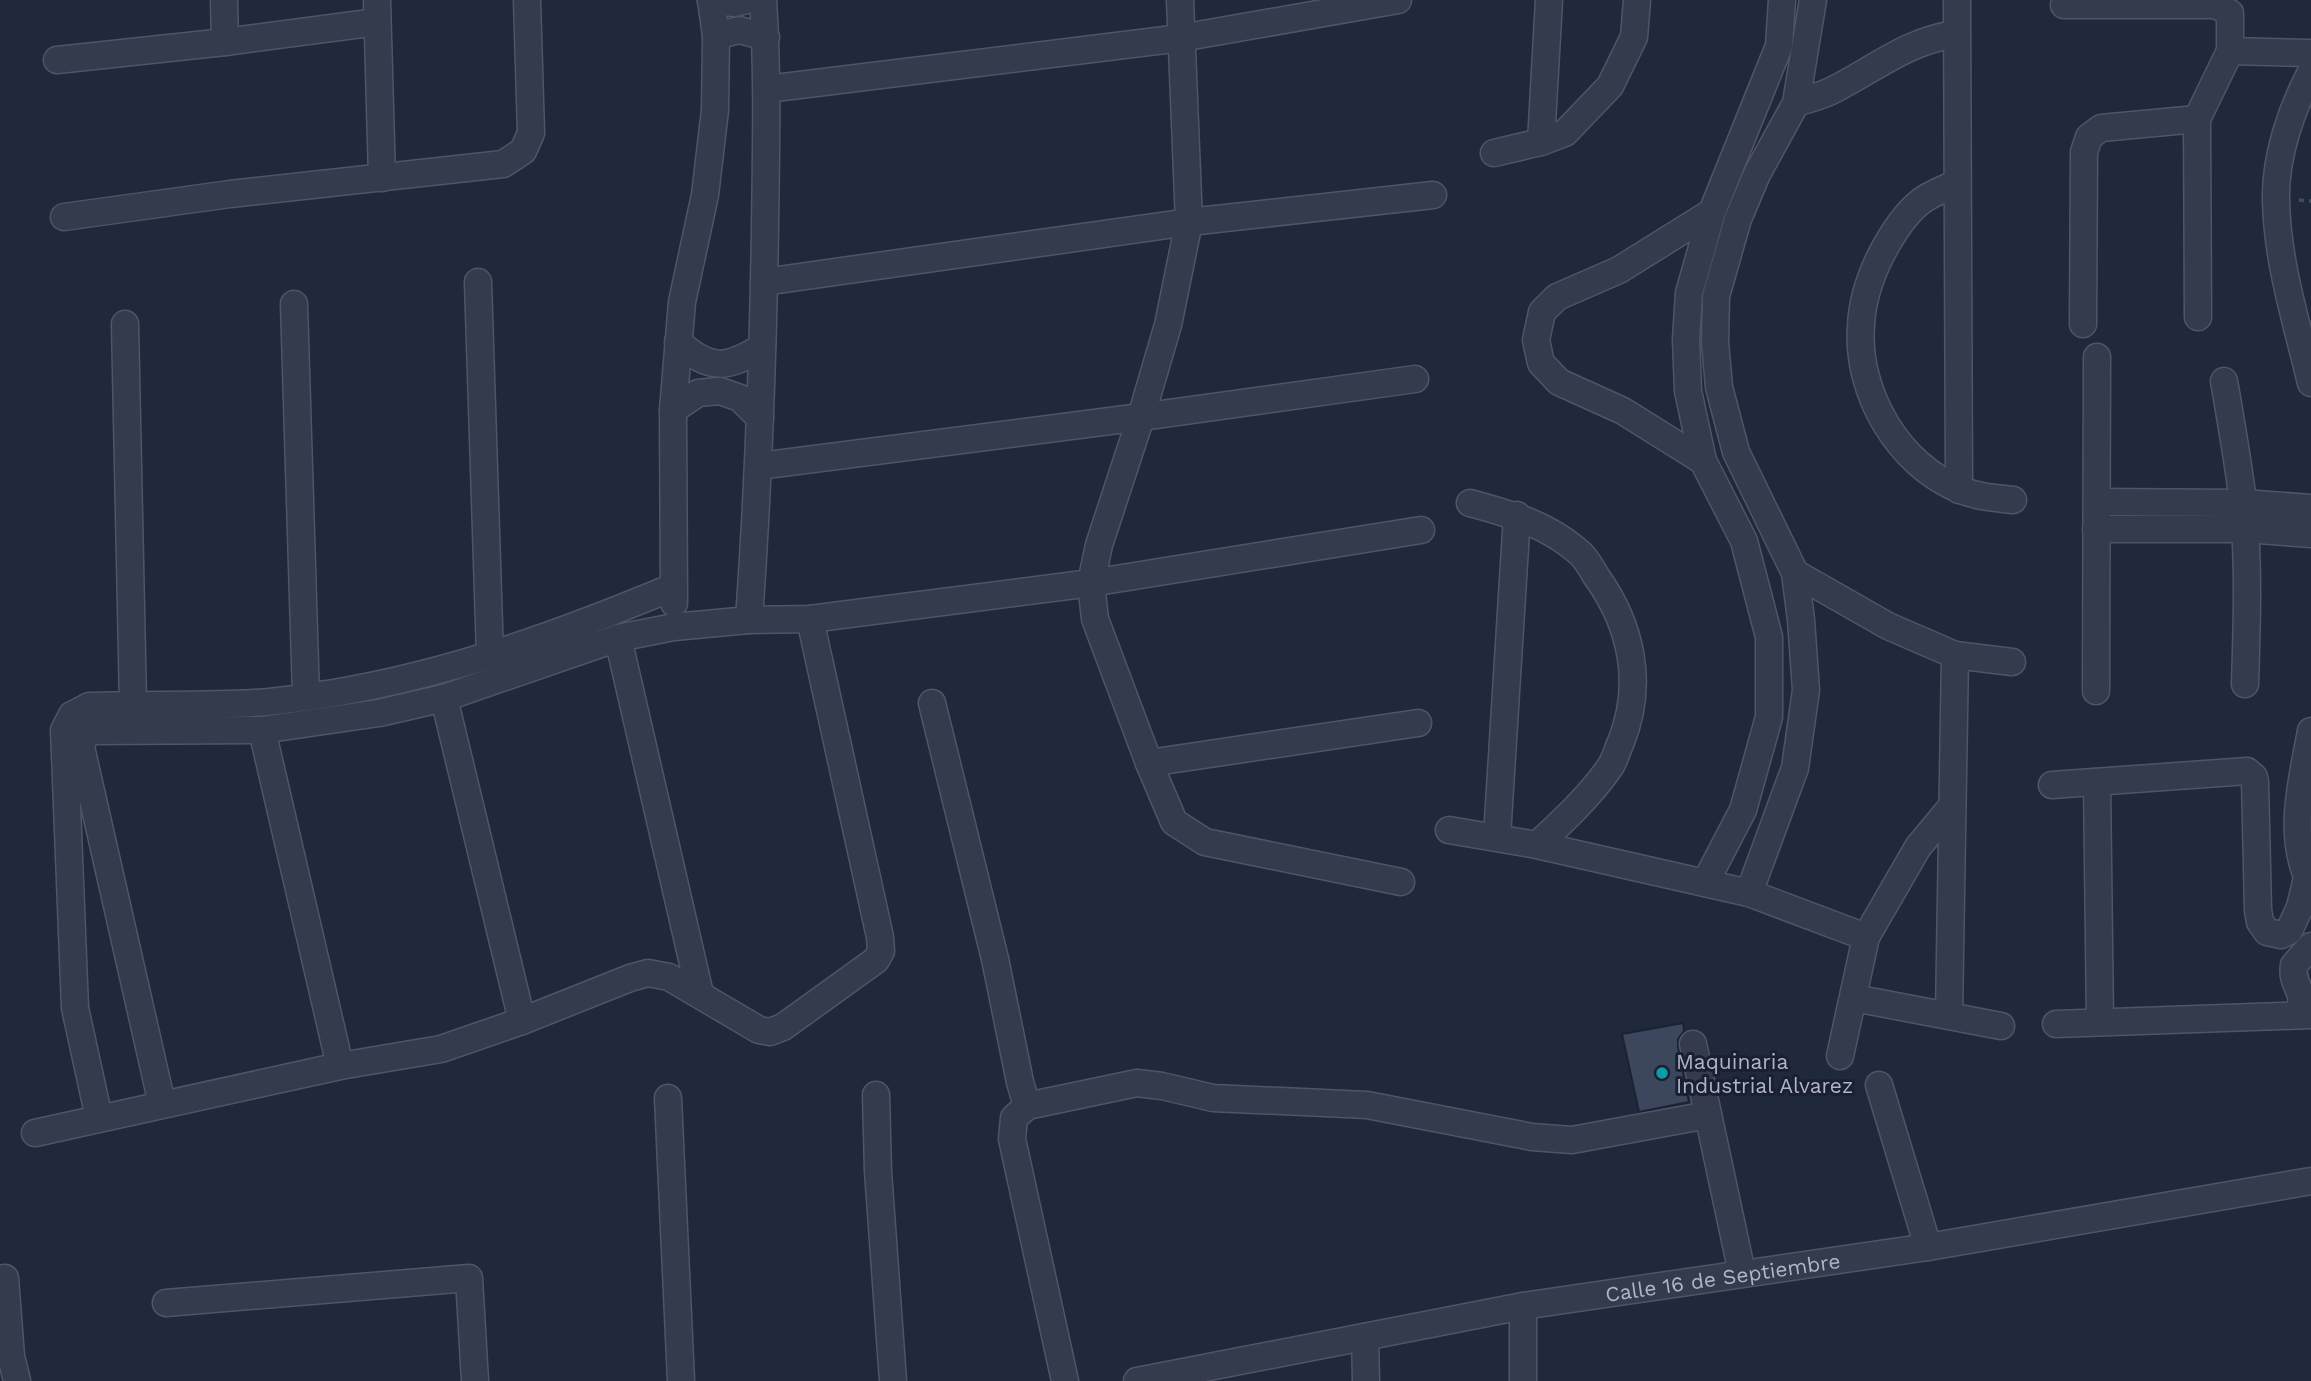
<svg xmlns="http://www.w3.org/2000/svg" width="2311" height="1381" font-family="'Work Sans',sans-serif">
<rect width="100%" height="100%" fill="#20283c"/>
<path fill="#3c465c" stroke="#1c2233" stroke-width="2" d="M1683,1023L1684,1031L1678,1039V1047L1689,1102L1639,1112L1622,1034Z"/>
<g fill="none" stroke-linecap="round" stroke-linejoin="round">
<g stroke="#4f5567" stroke-width="29">
<g id="minor">
<path d="M224,0L225,42"/>
<path d="M377,0L382,178"/>
<path d="M1180,0L1189,222L1168,325L1141,417L1099,545L1091,583L1095,619L1149,763L1174,822L1205,842L1401,882"/>
<path d="M1957,0L1959,490"/>
<path d="M711,1L735,3L747,0"/>
<path d="M2064,5H2216L2230,13V51L2197,119L2198,317"/>
<path d="M716,36L739,30L766,37"/>
<path d="M2230,51L2311,53"/>
<path d="M57,60L225,42L377,22"/>
<path d="M2311,72C2291,110 2275,157 2276,200C2277,262 2297,324 2311,383"/>
<path d="M767,89L1181,38L1398,0"/>
<path d="M1796,103C1808,99 1822,96 1833,90C1875,69 1908,40 1957,34"/>
<path d="M1541,142L1549,0"/>
<path d="M1494,153L1541,142L1565,133L1610,86L1634,37L1637,0"/>
<path d="M1957,183C1945,189 1929,194 1919,203C1903,216 1891,236 1881,255C1870,277 1862,301 1861,326C1856,392 1898,465 1961,490C1978,497 1995,498 2013,500"/>
<path d="M64,217L230,194L503,164L523,151L531,133L527,0"/>
<path d="M478,282L490,656"/>
<path d="M764,282L1189,222L1433,195"/>
<path d="M294,304L306,697"/>
<path d="M125,324L133,704"/>
<path d="M2083,324L2084,152L2089,137L2101,128L2197,119"/>
<path d="M678,342C710,371 727,369 762,347"/>
<path d="M2224,381C2231,421 2238,461 2243,502C2249,562 2247,623 2245,684"/>
<path d="M673,410L698,393L720,391L740,398L760,418"/>
<path d="M1703,461L1623,411L1559,382L1541,363L1536,340L1542,312L1557,297L1619,270L1712,212"/>
<path d="M759,466L1141,417L1415,379"/>
<path d="M2097,502L2243,503L2311,508"/>
<path d="M1470,503C1511,514 1549,525 1581,554C1587,560 1592,569 1596,576C1632,626 1644,684 1621,742C1617,750 1615,760 1610,767C1590,796 1563,821 1537,845"/>
<path d="M2096,529H2245L2311,534"/>
<path d="M1795,573L1888,626L1955,655L2012,662"/>
<path d="M674,603L673,410L682,302L705,195L715,110L716,36L711,0"/>
<path d="M749,620C758,490 763,359 765,228C766,152 768,76 763,0"/>
<path d="M618,638L700,994"/>
<path d="M2096,691L2097,357"/>
<path d="M444,698L522,1021"/>
<path d="M932,703L995,959L1020,1082L1027,1106"/>
<path d="M72,715L91,731L262,730L379,713L444,698L618,638L674,627L749,620L810,619L1091,583L1421,530"/>
<path d="M262,730L340,1066"/>
<path d="M91,731L84,737L81,747L162,1104"/>
<path d="M2311,731C2302,781 2286,836 2311,885"/>
<path d="M1149,763L1418,723"/>
<path d="M2097,782L2100,1022"/>
<path d="M2052,785L2247,771L2254,777L2255,782L2258,910L2260,922L2267,932L2281,935L2289,931L2300,907L2307,878"/>
<path d="M1449,830L1537,845L1749,893L1866,937"/>
<path d="M1497,837L1517,515"/>
<path d="M1705,883L1743,810L1769,717V637L1744,541L1703,461L1688,391L1686,339L1689,293L1712,212L1779,46L1782,0"/>
<path d="M1749,893L1795,768L1806,690L1801,620L1795,573L1736,452L1719,387L1715,342L1716,296L1738,219L1757,174L1796,103L1813,0"/>
<path d="M1854,998L2001,1026"/>
<path d="M1949,1015L1955,655"/>
<path d="M2296,1015C2311,993 2290,988 2294,965L2311,946"/>
<path d="M2056,1024L2311,1015"/>
<path d="M1693,1044L1742,1273"/>
<path d="M1840,1056L1866,937L1918,847L1952,806"/>
<path d="M1879,1085L1928,1247"/>
<path d="M876,1095L878,1171L893,1381"/>
<path d="M668,1098L681,1381"/>
<path d="M99,1118L75,1008L64,730L72,715L89,706C144,704 200,706 254,703C279,702 304,697 328,694C450,674 560,634 673,587"/>
<path d="M35,1133L340,1066L441,1049L522,1021L630,978L648,973L669,977L759,1030L770,1032L783,1027L876,960L881,951L880,937L810,619"/>
<path d="M5,1278L11,1356L17,1381"/>
<path d="M166,1303L469,1278L475,1381"/>
<path d="M1523,1306V1381"/>
<path d="M1365,1337L1366,1381"/>
<path d="M1065,1381L1012,1139L1014,1118L1027,1106L1137,1083L1162,1086L1213,1098L1367,1105L1532,1137L1572,1140L1708,1115"/>
<path id="s1" d="M1137,1381L1523,1306L1928,1247L2311,1181"/>
</g>
</g>
<path stroke="#3d5257" stroke-width="3.5" stroke-dasharray="5 5" stroke-linecap="butt" d="M2299,200L2311,201"/>
<use href="#minor" stroke="#343b4c" stroke-width="26"/>
</g>
<circle fill="#0f9aa8" stroke="#1a2031" stroke-width="2.5" cx="1662" cy="1073" r="7"/>
<g text-anchor="middle" dominant-baseline="central" stroke-width="6" stroke-linejoin="round" paint-order="stroke">
<g font-size="21" fill="#afb5c8" stroke="#1a2031" text-anchor="start">
<text x="1676" y="1061">Maquinaria<tspan x="1676" dy="24">Industrial Alvarez</tspan></text>
</g>
<g font-size="21" fill="#afb5c8" stroke="#1a2031">
<text stroke="none"><textPath href="#s1" startOffset="595">Calle 16 de Septiembre</textPath></text>
</g>
</g>
</svg>
